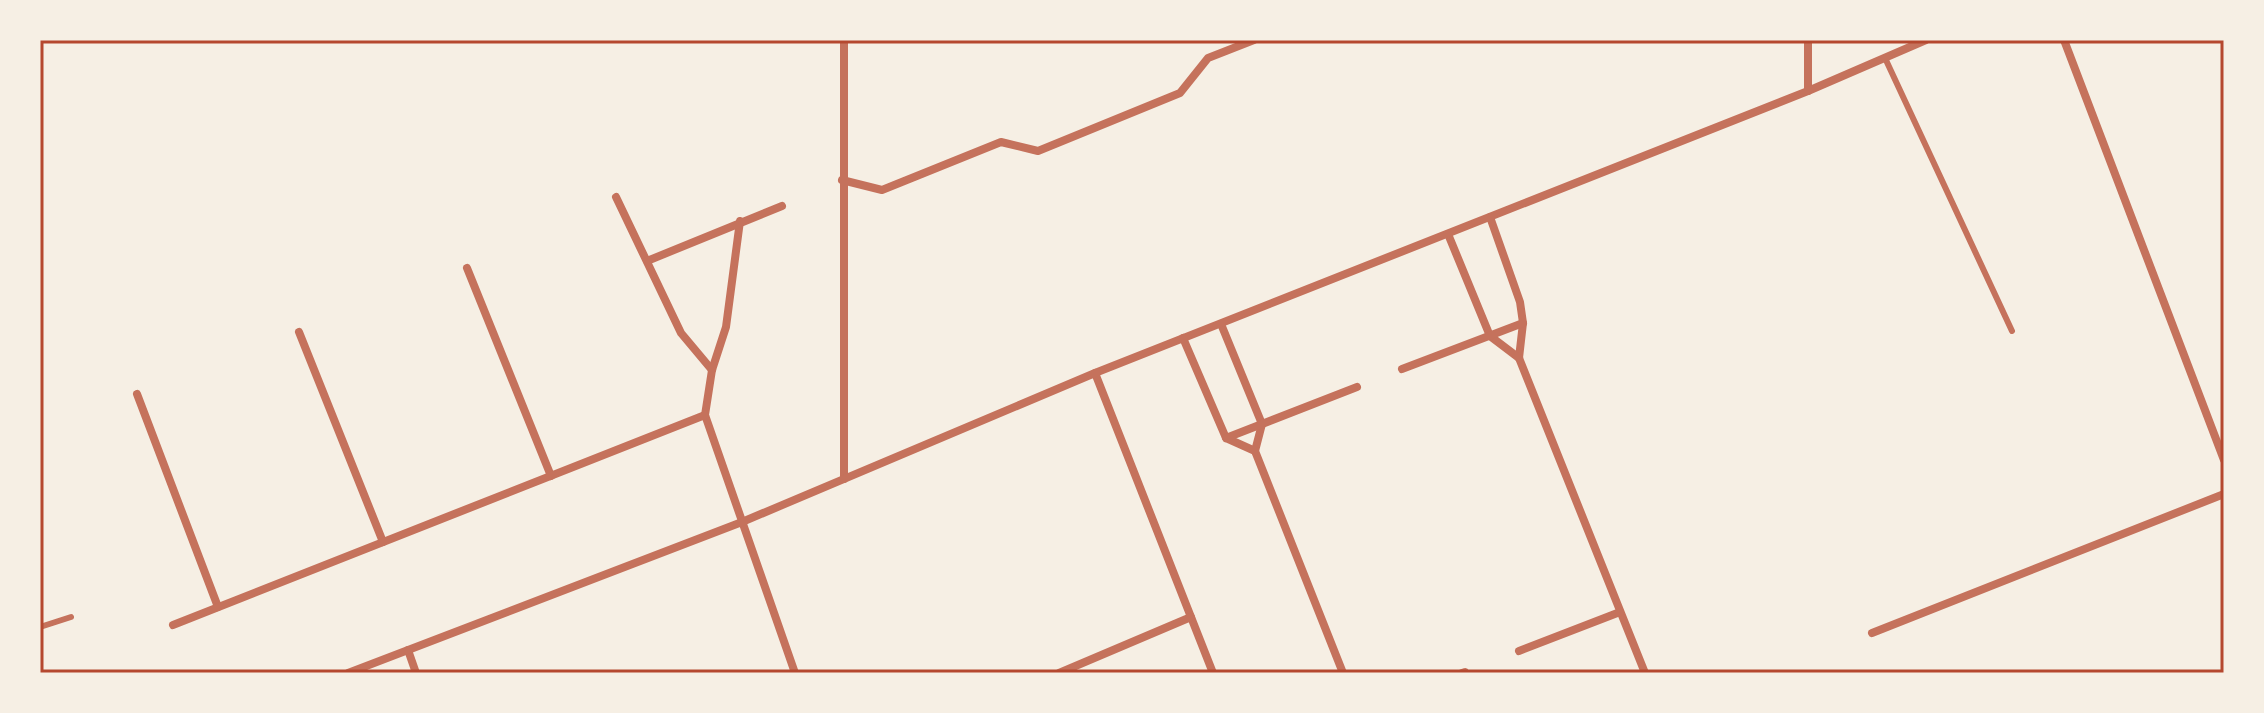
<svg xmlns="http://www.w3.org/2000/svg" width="2264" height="713" font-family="'Playfair Display',serif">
<rect width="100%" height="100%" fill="#f6efe4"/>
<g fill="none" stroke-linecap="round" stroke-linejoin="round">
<g stroke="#c5725c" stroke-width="6">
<path d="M1885,58L2012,331"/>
<path d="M40,627L71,617"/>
</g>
<g stroke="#c5725c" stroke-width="8">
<path d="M1808,40V91"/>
<path d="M2064,40L2224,460"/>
<path d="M842,180L882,190L1001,142L1038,151L1180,93L1208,58L1254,40"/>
<path d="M616,197L681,333L712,370"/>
<path d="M1490,217L1520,302L1523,323L1519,358L1645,673"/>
<path d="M740,221L726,327L712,370L705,415L795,673"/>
<path d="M1448,234L1490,336L1519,358"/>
<path d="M647,261L782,206"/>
<path d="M467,268L551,476"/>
<path d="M1221,324L1262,424L1255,451L1343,673"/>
<path d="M299,332L383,542"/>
<path d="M1183,338L1226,438L1255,451"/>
<path d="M1402,369L1523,323"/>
<path d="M1095,373L1213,673"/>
<path d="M137,394L218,607"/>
<path d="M1226,438L1357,387"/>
<path d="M844,479V40"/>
<path d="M173,625L705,415"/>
<path d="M1872,633L2224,494"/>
<path d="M408,650L416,673"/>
<path d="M1519,651L1620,612"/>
<path d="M348,673L742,522L1095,373L1808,91L1926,40"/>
<path d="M1059,673L1191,617"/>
<path d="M1462,673L1465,672"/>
</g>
</g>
<rect width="2264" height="713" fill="none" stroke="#f6efe4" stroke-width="84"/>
<rect x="42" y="42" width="2180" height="629" fill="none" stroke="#b5482f" stroke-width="3"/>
</svg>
